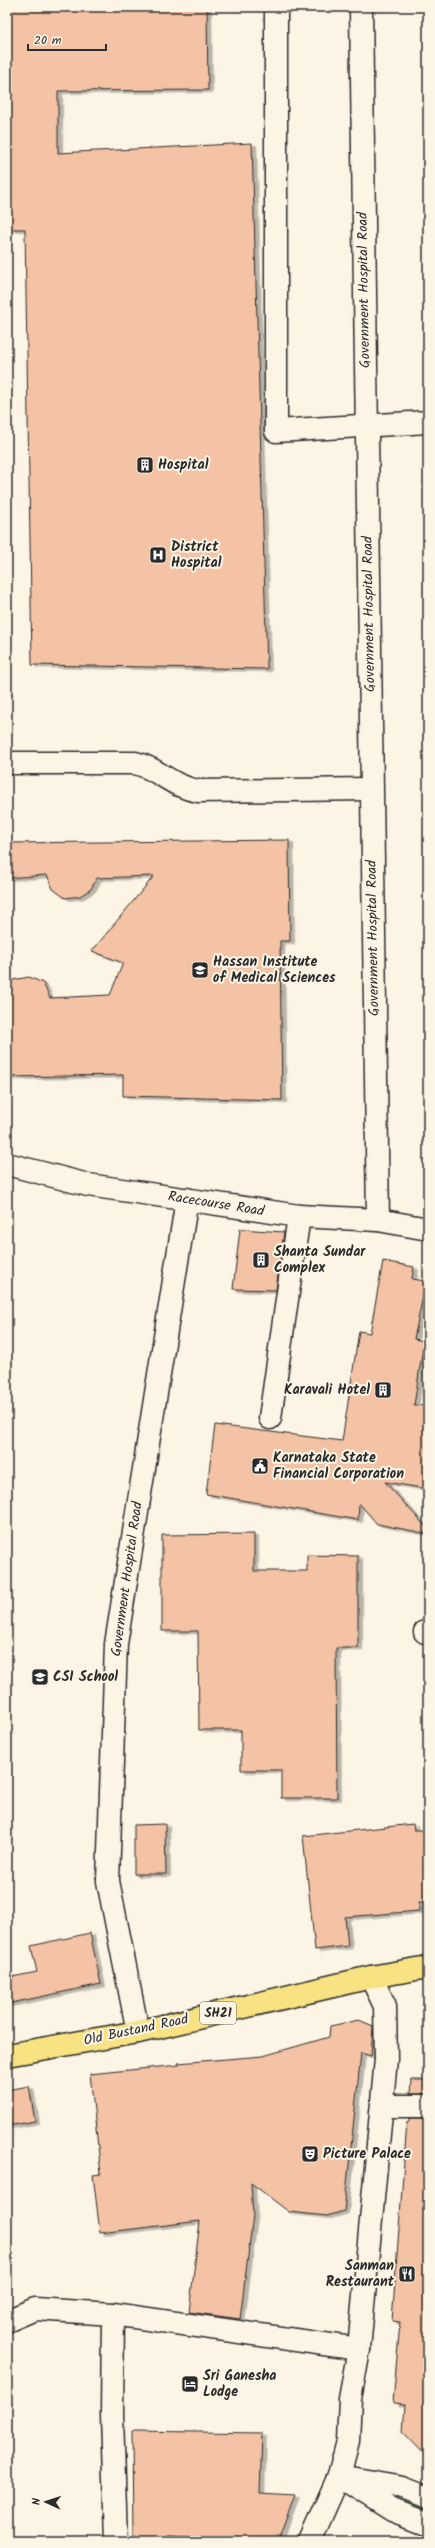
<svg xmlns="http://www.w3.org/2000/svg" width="435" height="2548" font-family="Kalam,sans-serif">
<defs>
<filter id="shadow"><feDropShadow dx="4.5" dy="2.5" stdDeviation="0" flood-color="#0004"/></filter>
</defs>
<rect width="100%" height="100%" fill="#fcf5e5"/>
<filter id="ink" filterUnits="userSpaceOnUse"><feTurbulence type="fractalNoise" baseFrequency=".025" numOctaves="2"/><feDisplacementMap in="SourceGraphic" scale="8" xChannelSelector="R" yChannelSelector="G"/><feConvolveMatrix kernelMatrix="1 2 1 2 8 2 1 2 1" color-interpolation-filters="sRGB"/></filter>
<g filter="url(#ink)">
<path fill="#cbe79e" stroke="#7b8964" d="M406,2499L428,2507V2515L404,2506Z"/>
<g fill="#f4c2a4" stroke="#2b2b2b" filter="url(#shadow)">
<path d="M7,7H207L208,90L58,91V153L252,143L267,669L32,665L25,229H7Z"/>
<path d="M289,840L290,941H280L282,1100L123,1096V1075L7,1077V981L29,977L43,983L50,998L110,995L123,963L92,951L154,876L97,878L91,889L80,896L65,898L53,889L47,875L7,878V843Z"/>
<path d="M240,1229L284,1232L276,1290L233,1289Z"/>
<path d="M383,1261L414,1267L412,1279L426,1281L414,1339L424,1341L414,1405L428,1406V1489L385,1482L428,1529V1534L377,1524L359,1503L358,1520L206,1494L215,1425L342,1441L359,1331L370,1333Z"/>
<path d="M254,1534V1571H307V1555L358,1556V1648H336L337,1798H281V1770H241V1730H199L198,1631H162V1535Z"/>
<path d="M165,1824L166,1874H134V1825Z"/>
<path d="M413,1824L414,1830H428V1902H419V1911L345,1917L348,1946L315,1950L303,1836Z"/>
<path d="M90,1933L101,1984L7,2004V1978L37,1972L31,1946Z"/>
<path d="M359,2020L373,2026L371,2056L361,2053L344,2211L327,2216L289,2212L251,2183L253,2216L240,2319L189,2312L200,2221L100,2233L93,2175L101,2174L90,2074L179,2065L178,2063L263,2056L329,2037L330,2026Z"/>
<path d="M411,2080H428V2094H410Z"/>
<path d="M29,2086L35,2121L7,2126V2090Z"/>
<path d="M409,2118H428V2458L403,2432L405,2404L393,2403L400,2322L392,2321L407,2122H409Z"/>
<path d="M132,2431L262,2433L260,2493L295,2495L278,2541L169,2535V2541H133Z"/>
</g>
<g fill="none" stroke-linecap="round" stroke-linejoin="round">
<g stroke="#2b2b2b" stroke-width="25">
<g id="minor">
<path d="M276,7V431L428,422"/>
<path d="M361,7L378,1220"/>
<path d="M7,763H135C160,769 170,786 198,791L371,789"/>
<path d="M7,1164L88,1185L299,1216L378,1220L428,1229"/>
<path d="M270,1418L299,1216"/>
<path d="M425,1632H428"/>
<path d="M138,2032L108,1881L116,1644L187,1199"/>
<path d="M383,2106H428"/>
<path d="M113,2314L359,2349"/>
<path d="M7,2321L35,2309L113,2314L112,2415L116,2541"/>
<path d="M339,2476L392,2510L428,2524"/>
<path d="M350,2478L403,2487L428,2497"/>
<path d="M310,2541L339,2476L348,2441L350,2399L359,2349L386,2059L385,2006L371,1977"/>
</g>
</g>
<g stroke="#2b2b2b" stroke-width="25">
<path id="major" d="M7,2055L138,2032L371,1977L428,1967"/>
</g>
<use href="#minor" stroke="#fcf5e5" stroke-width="22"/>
<use href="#major" stroke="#f8e281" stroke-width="22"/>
</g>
</g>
<defs>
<g id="building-square" transform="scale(0.9)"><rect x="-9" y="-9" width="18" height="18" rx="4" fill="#2b2b2b" stroke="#fcf5e5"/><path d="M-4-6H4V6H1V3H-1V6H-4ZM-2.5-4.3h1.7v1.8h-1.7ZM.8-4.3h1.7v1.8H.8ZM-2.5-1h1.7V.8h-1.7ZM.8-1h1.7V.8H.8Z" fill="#fff"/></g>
<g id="hospital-square" transform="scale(0.9)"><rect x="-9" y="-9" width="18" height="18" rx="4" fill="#2b2b2b" stroke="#fcf5e5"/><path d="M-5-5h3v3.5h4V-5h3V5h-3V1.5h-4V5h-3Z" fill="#fff"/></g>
<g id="university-square" transform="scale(0.9)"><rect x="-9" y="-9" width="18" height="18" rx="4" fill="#2b2b2b" stroke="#fcf5e5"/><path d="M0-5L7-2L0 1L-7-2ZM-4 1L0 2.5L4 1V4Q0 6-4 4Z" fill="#fff"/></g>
<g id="civic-square" transform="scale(0.9)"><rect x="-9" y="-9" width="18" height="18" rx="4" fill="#2b2b2b" stroke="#fcf5e5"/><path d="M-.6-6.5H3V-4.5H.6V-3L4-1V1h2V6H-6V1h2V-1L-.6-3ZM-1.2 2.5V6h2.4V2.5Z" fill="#fff"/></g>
<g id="school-square" transform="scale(0.9)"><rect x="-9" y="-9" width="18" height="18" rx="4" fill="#2b2b2b" stroke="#fcf5e5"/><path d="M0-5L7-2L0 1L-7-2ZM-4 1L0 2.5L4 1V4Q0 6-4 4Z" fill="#fff"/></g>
<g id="theatre-square" transform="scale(0.9)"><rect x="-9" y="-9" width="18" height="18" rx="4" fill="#2b2b2b" stroke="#fcf5e5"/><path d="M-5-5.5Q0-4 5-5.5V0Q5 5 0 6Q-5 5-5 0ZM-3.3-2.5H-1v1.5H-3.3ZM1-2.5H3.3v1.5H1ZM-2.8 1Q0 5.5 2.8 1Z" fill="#fff"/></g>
<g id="restaurant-square" transform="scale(0.9)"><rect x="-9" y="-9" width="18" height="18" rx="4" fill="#2b2b2b" stroke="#fcf5e5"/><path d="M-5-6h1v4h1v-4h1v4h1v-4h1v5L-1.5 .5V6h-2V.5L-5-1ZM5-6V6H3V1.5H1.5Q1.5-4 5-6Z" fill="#fff"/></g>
<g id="hotel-square" transform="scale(0.9)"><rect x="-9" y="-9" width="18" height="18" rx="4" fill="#2b2b2b" stroke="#fcf5e5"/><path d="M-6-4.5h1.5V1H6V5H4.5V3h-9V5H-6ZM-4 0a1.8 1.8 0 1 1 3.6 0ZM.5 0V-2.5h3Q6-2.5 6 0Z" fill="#fff"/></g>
</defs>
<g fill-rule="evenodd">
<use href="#building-square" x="145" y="465"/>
<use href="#hospital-square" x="158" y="555"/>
<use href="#university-square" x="200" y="970"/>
<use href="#building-square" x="261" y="1260"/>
<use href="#building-square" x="383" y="1390"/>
<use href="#civic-square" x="260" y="1466"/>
<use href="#school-square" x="40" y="1677"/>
<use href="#theatre-square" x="310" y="2154"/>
<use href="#restaurant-square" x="407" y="2274"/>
<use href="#hotel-square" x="190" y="2384"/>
</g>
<g text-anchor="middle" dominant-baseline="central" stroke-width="4" stroke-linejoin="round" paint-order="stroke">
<rect fill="#fcf5e5" stroke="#6a6863" stroke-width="1" x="200" y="2002" width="36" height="22" rx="3"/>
<g font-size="13" font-weight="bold" fill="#2b2b2b">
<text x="218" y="2013">SH21</text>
</g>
<g font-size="14" fill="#2b2b2b" stroke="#fcf5e5">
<text transform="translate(364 290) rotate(-91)">Government Hospital Road</text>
<text transform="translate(369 614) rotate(-91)">Government Hospital Road</text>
<text transform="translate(373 938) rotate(-91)">Government Hospital Road</text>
<text transform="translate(216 1204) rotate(9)">Racecourse Road</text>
<text transform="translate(127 1579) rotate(-82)">Government Hospital Road</text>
<text transform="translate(136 2030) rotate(-12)">Old Bustand Road</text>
</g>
<g font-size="14" font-weight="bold" fill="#2b2b2b" stroke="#fcf5e5" text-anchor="start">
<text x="158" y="465">Hospital</text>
<text x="171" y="547">District<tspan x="171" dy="16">Hospital</tspan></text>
<text x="213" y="962">Hassan Institute<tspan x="213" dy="16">of Medical Sciences</tspan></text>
<text x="274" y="1252">Shanta Sundar<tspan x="274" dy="16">Complex</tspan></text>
<text x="370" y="1390" text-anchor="end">Karavali Hotel</text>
<text x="273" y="1458">Karnataka State<tspan x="273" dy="16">Financial Corporation</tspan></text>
<text x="53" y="1677">CSI School</text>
<text x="323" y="2154">Picture Palace</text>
<text x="394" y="2266" text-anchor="end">Sanman<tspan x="394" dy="16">Restaurant</tspan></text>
<text x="203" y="2376">Sri Ganesha<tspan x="203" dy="16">Lodge</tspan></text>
</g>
</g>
<rect width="435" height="2548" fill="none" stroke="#fcf5e5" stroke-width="24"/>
<rect x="12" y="12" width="411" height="2524" fill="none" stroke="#2b2b2b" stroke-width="1.5" filter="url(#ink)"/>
<g transform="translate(46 2502) rotate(273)" stroke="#fcf5e5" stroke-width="3" paint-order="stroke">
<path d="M0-3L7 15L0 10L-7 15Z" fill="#2b2b2b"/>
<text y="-6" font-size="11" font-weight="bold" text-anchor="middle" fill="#2b2b2b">N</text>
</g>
<path d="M28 44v6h78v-6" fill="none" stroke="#2b2b2b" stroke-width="2"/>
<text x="34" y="44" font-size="12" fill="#2b2b2b" stroke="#fcf5e5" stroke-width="3" paint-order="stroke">20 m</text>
</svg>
